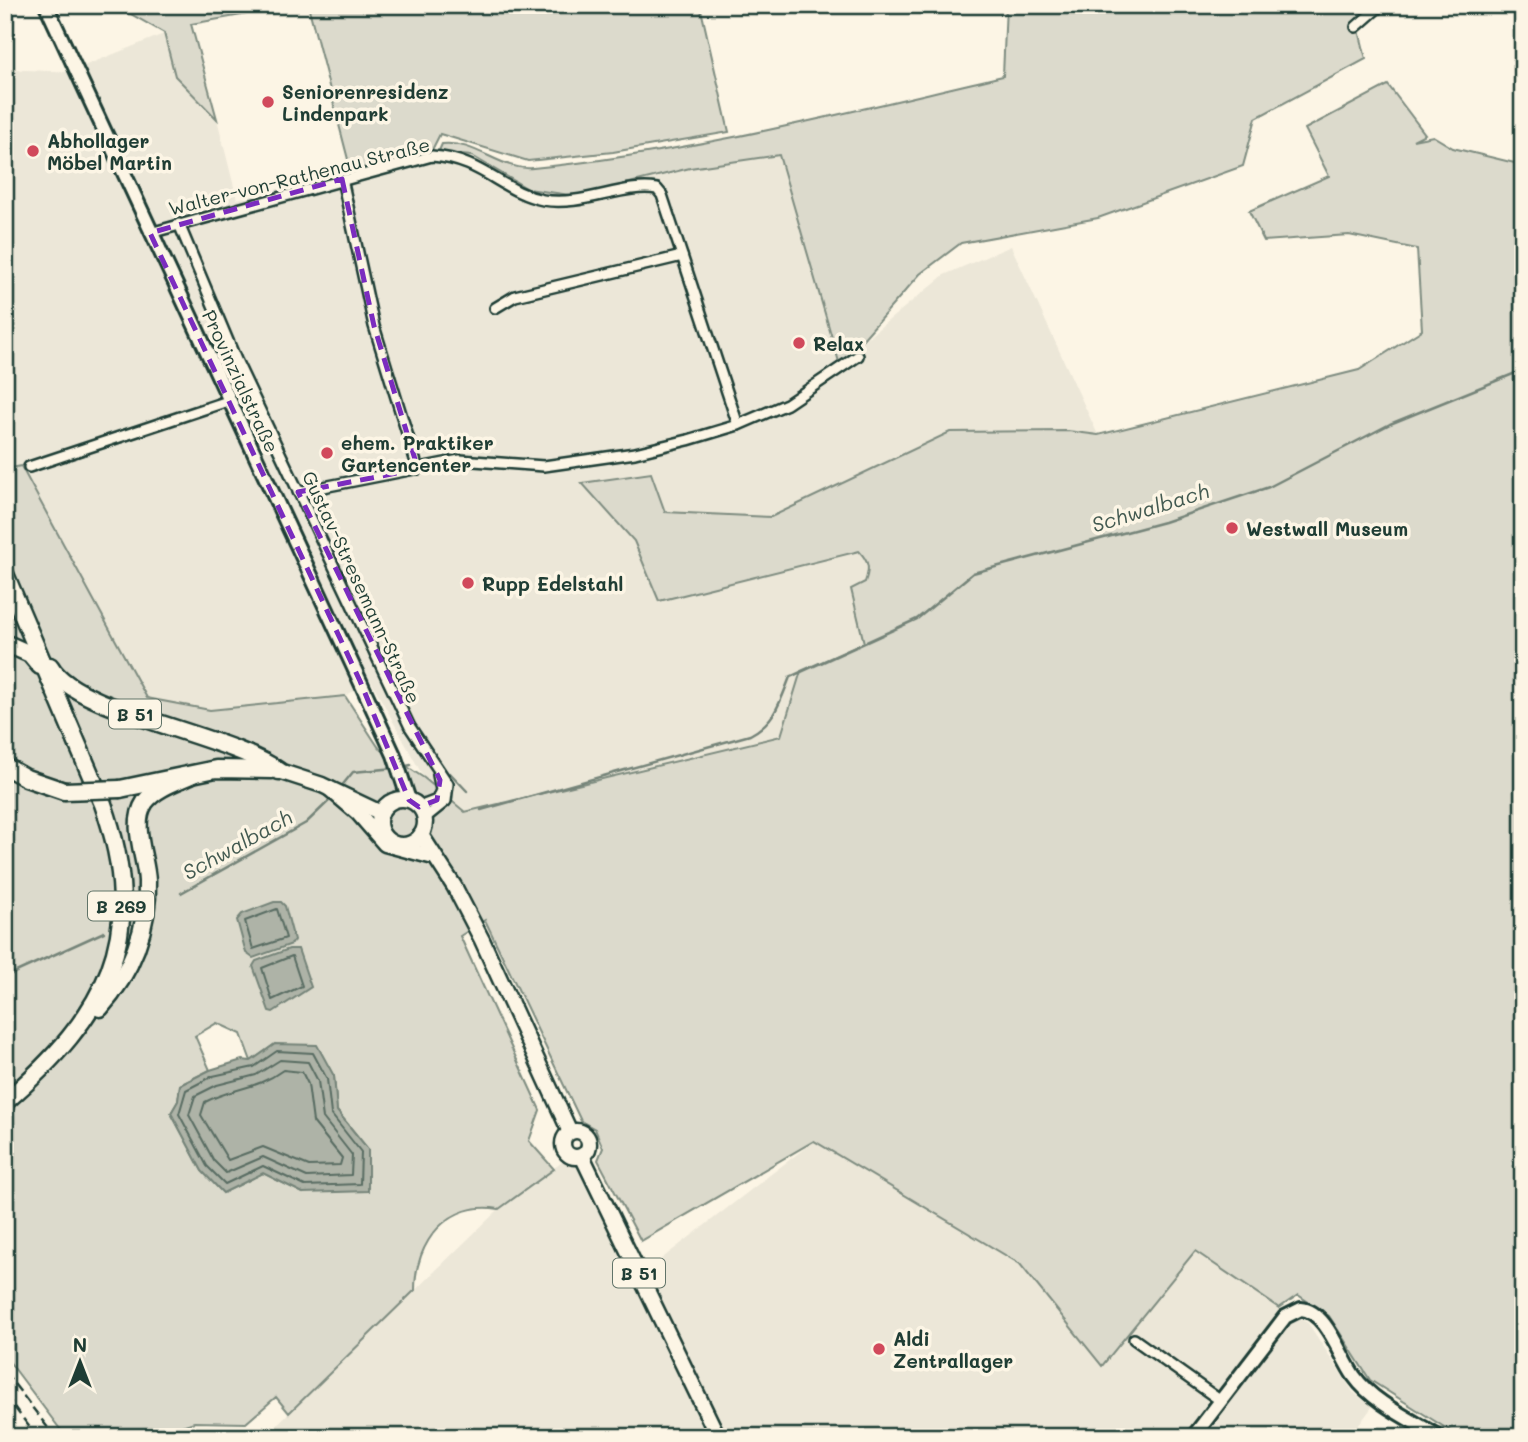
<svg xmlns="http://www.w3.org/2000/svg" width="1528" height="1442" font-family="Mali,sans-serif">
<rect width="100%" height="100%" fill="#fcf5e5"/>
<filter id="ink" filterUnits="userSpaceOnUse"><feTurbulence type="fractalNoise" baseFrequency=".0143" numOctaves="2"/><feDisplacementMap in="SourceGraphic" scale="14" xChannelSelector="R" yChannelSelector="G"/><feConvolveMatrix kernelMatrix="1 2 1 2 8 2 1 2 1" color-interpolation-filters="sRGB"/></filter>
<g filter="url(#ink)">
<g fill="#ece7d8">
<path d="M164,34L175,76L217,119L237,199L431,152L472,156L528,189L577,196L690,168L779,155L839,361L944,275L1011,246L1098,435L1068,431L950,432L771,517L665,512L583,484L634,541L659,601L859,551L867,559L869,570L865,582L851,590L864,643L801,671L781,736L464,812L424,778L371,681L345,696L210,710L147,698L21,466L5,469V69L69,72Z"/>
<path d="M814,1141L1020,1264L1102,1366L1195,1251L1279,1308L1308,1323L1353,1392L1372,1407L1350,1437H264L499,1209L565,1160L581,1166L634,1280Z"/>
</g>
<g fill="#dcdacc" stroke="#7e8c80" stroke-width="2" fill-rule="evenodd">
<path d="M115,5H298L191,24L217,119L175,76L164,33Z"/>
<path d="M308,5H700L729,132L613,152L528,161L440,134L431,152L351,171Z"/>
<path d="M1006,5H1376L1357,22L1366,59L1256,118L1243,166L1098,218L961,243L920,274L848,356L839,362L779,155L690,168L577,196L528,189L472,156L438,153L442,144C475,140 501,171 533,168C691,153 847,112 1003,76Z"/>
<path d="M1388,85L1425,134L1413,140L1433,136L1453,148L1523,165V1437H1460L1370,1380L1329,1316L1298,1295L1279,1308L1195,1251L1102,1366L1020,1264L814,1141L641,1241L598,1160L603,1148L595,1129L581,1121L485,920L460,936L540,1110L529,1141L554,1169L499,1209C448,1200 415,1242 415,1290L289,1413L276,1397L246,1423L194,1422L148,1437H66L5,1356V469L21,466L147,698L210,710L345,696L379,748L424,778L465,812L781,736L801,671L864,643L851,589L865,582C870,568 869,562 859,551L659,601L634,541L582,483L651,473L665,512L771,517L950,432L1068,431L1098,435L1359,370L1422,330L1417,249L1349,235L1264,241L1249,211L1329,176L1305,129ZM217,1023L241,1034L251,1061L275,1044L334,1076L337,1111L368,1149L303,1193L263,1173L223,1193L202,1171L171,1113L178,1101L180,1085L210,1070L195,1036Z"/>
</g>
<g fill="#aeb3a7" stroke="#758479" stroke-width="2">
<path d="M274,902H281L285,906L294,940L292,944L253,958L246,953L237,920L242,914Z"/>
<path d="M289,949H298L311,987L273,1012L269,1011L253,966L256,961Z"/>
<path d="M275,1044L317,1045L334,1076L337,1111L368,1149V1191L303,1193L263,1173L223,1193L202,1171L171,1113L178,1101L180,1085L210,1070L242,1060L251,1061Z"/>
</g>
<g fill="none" stroke-linecap="round" stroke-linejoin="round">
<g stroke="#586c62" stroke-width="2">
<path d="M277,909L286,938L253,949L245,921Z"/>
<path d="M292,956L302,986L272,1000L262,968Z"/>
<path d="M277,1051L313,1053L327,1079L331,1114L361,1152L360,1184L305,1186L263,1166L225,1184L207,1166L179,1114L186,1090L213,1076L254,1067Z"/>
<path d="M280,1060L308,1062L318,1081L323,1118L352,1155L351,1175L307,1177L263,1157L226,1173L214,1161L189,1115L195,1096L217,1085L256,1075Z"/>
<path d="M283,1070L302,1072L308,1084L313,1122L342,1158L340,1165L309,1166L263,1147L228,1160L201,1115L205,1102C234,1087 256,1090 283,1070Z"/>
</g>
<g stroke="#758479" stroke-width="2.5">
<path d="M402,767L411,765"/>
<path d="M450,773L467,791"/>
<path d="M340,788L353,772L395,768"/>
<path d="M481,810L750,735C775,722 780,702 790,677L917,619L973,573L1164,522L1269,487L1390,424L1523,370"/>
<path d="M181,893L306,823L331,799"/>
<path d="M5,977L104,932"/>
</g>
<g stroke="#1f3d34" stroke-width="14">
<g id="street">
<path d="M1356,27L1381,5"/>
<path d="M342,179L374,326L418,469"/>
<path d="M179,224L236,360L410,727L448,784L446,801L425,818"/>
<path d="M150,233L432,156C482,159 502,192 543,200C582,207 624,183 657,189L662,195L738,425"/>
<path d="M495,308L515,296L682,256"/>
<path d="M29,467L228,401"/>
<path d="M298,492L460,460L544,466L635,453L688,440L738,425L787,404L858,356"/>
<path d="M419,807L437,800L441,790L438,775"/>
<path d="M1134,1339L1221,1401"/>
</g>
</g>
<g stroke="#1f3d34" stroke-width="18">
<g id="secondary">
<path d="M46,5L360,681L394,755L409,800"/>
<path d="M1193,1437L1285,1317L1301,1309C1327,1311 1340,1357 1354,1376C1373,1403 1412,1420 1439,1437"/>
</g>
</g>
<g stroke="#1f3d34" stroke-width="19">
<g id="primary">
<path d="M279,771L322,785L381,813"/>
<path d="M330,789L358,813L385,844L430,856"/>
<circle cx="402" cy="822" r="23"/>
<path d="M421,835L454,886L482,940L570,1132"/>
<circle cx="576" cy="1144" r="13"/>
<path d="M582,1156L718,1437"/>
</g>
</g>
<g stroke="#1f3d34" stroke-width="21">
<g id="highway">
<path d="M5,574L103,804C150,937 106,1015 5,1102"/>
<path d="M5,643L30,654L40,666"/>
<path d="M50,666C75,712 228,734 279,771"/>
<path d="M5,766L26,778L64,791"/>
<path d="M120,789L216,769L272,770"/>
<path d="M100,1008C131,973 149,928 147,881C146,857 130,824 145,802C156,788 175,782 191,775"/>
</g>
</g>
<use href="#street" stroke="#fcf5e5" stroke-width="9"/>
<use href="#secondary" stroke="#fcf5e5" stroke-width="12"/>
<use href="#primary" stroke="#fcf5e5" stroke-width="14"/>
<use href="#highway" stroke="#fcf5e5" stroke-width="16"/>
<g stroke="#1f3d34" stroke-width="2.5" stroke-dasharray="10 5" stroke-linecap="butt">
<path d="M5,1372L55,1437"/>
<path d="M5,1395L37,1437"/>
</g>
<g stroke="#1f3d34" stroke-width="21" stroke-linecap="butt">
<path id="highway-bridge" d="M64,791L120,789"/>
</g>
<use href="#highway-bridge" stroke="#fcf5e5" stroke-width="16"/>
</g>
</g>
<path fill="none" stroke="#7b2cbf" stroke-width="5" stroke-dasharray="14 9" stroke-linejoin="round" d="M342,179L374,326L418,469L298,492L440,780L437,800L419,807L409,800L360,681L150,233Z"/>
<g fill="#d1495b" stroke="#fcf5e5" stroke-width="2.5">
<circle cx="268" cy="102" r="7"/>
<circle cx="33" cy="151" r="7"/>
<circle cx="799" cy="343" r="7"/>
<circle cx="327" cy="453" r="7"/>
<circle cx="1232" cy="528" r="7"/>
<circle cx="468" cy="583" r="7"/>
<circle cx="879" cy="1349" r="7"/>
</g>
<g text-anchor="middle" dominant-baseline="central" stroke-width="7" stroke-linejoin="round" paint-order="stroke">
<g fill="#fcf5e5" stroke="#617469" stroke-width="2">
<rect x="109" y="699.5" width="52" height="29" rx="5"/>
<rect x="88" y="891.5" width="66" height="29" rx="5"/>
<rect x="613" y="1258.5" width="52" height="29" rx="5"/>
</g>
<g font-size="18" font-weight="bold" fill="#1f3d34">
<text x="135" y="714">B 51</text>
<text x="121" y="906">B 269</text>
<text x="639" y="1273">B 51</text>
</g>
<g font-size="19" font-weight="bold" fill="#1f3d34" stroke="#fcf5e5" text-anchor="start">
<text x="282" y="91">Seniorenresidenz<tspan x="282" dy="22">Lindenpark</tspan></text>
<text x="47" y="140">Abhollager<tspan x="47" dy="22">Möbel Martin</tspan></text>
<text x="813" y="343">Relax</text>
<text x="341" y="442">ehem. Praktiker<tspan x="341" dy="22">Gartencenter</tspan></text>
<text x="1246" y="528">Westwall Museum</text>
<text x="482" y="583">Rupp Edelstahl</text>
<text x="893" y="1338">Aldi<tspan x="893" dy="22">Zentrallager</tspan></text>
</g>
<g font-size="19" fill="#1f3d34" stroke="#fcf5e5">
<text transform="translate(299 176) rotate(-14)">Walter-von-Rathenau Straße</text>
<text transform="translate(241 381) rotate(65)">Provinzialstraße</text>
<text transform="translate(362 587) rotate(65)">Gustav-Stresemann-Straße</text>
</g>
<g font-size="21" font-style="italic" fill="#435a51" stroke="#fcf5e5">
<text transform="translate(1150 507) rotate(-17)">Schwalbach</text>
<text transform="translate(237 844) rotate(-29)">Schwalbach</text>
</g>
</g>
<rect width="1528" height="1442" fill="none" stroke="#fcf5e5" stroke-width="28"/>
<rect x="14" y="14" width="1500" height="1414" fill="none" stroke="#1f3d34" stroke-width="2.5" filter="url(#ink)"/>
<g transform="translate(80 1362)" stroke="#fcf5e5" stroke-width="5" paint-order="stroke">
<path d="M0-5L12 26L0 18L-12 26Z" fill="#1f3d34"/>
<text y="-10" font-size="19" font-weight="bold" text-anchor="middle" fill="#1f3d34">N</text>
</g>
</svg>
